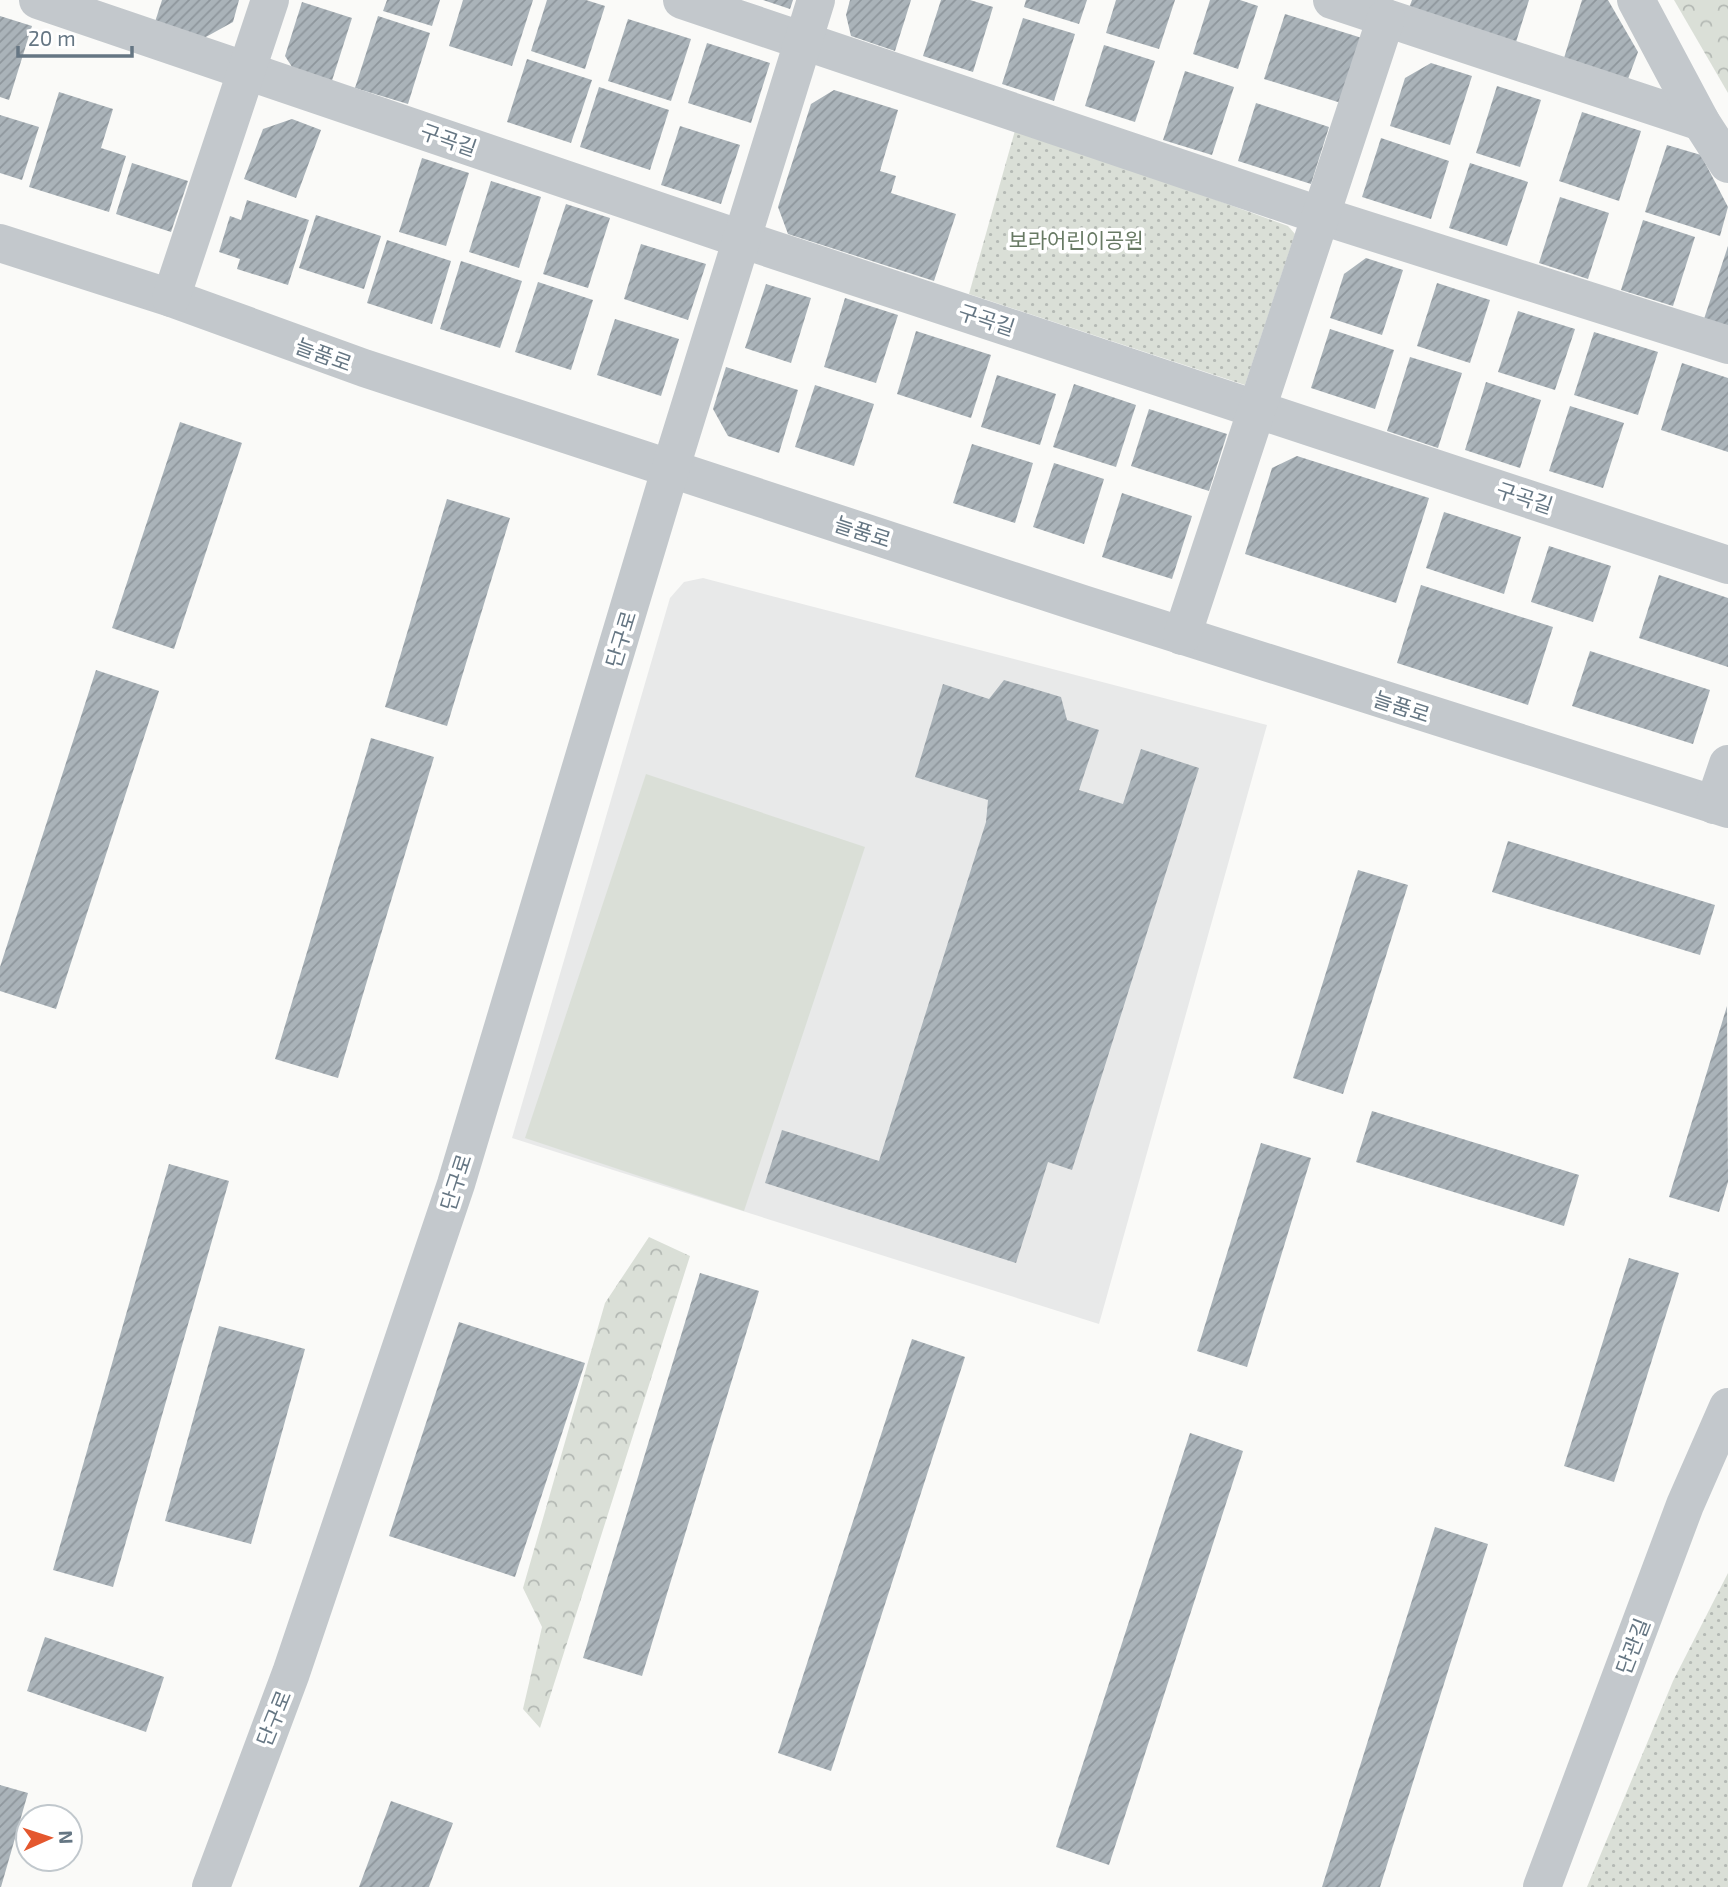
<svg xmlns="http://www.w3.org/2000/svg" width="1728" height="1887" font-family="'Exo 2','Noto Sans KR',sans-serif">
<defs>
<pattern id="forest-crowns" width="20" height="18" patternUnits="userSpaceOnUse" patternTransform="scale(1.75)"><rect width="20" height="18" fill="#dadfd7"/><path d="M2 6a3 3 0 1 1 6 0M12 15a3 3 0 1 1 6 0" fill="none" stroke="#b4b9b4"/></pattern>
<pattern id="park-dots" width="8" height="8" patternUnits="userSpaceOnUse" patternTransform="scale(1.75)"><rect width="8" height="8" fill="#dadfd7"/><path d="M2 2h.1M6 6h.1" fill="none" stroke="#b4b9b4" stroke-width="1.8" stroke-linecap="round"/></pattern>
<pattern id="building-hatch" width="6" height="6" patternUnits="userSpaceOnUse" patternTransform="scale(1.75)"><rect width="6" height="6" fill="#aab3b9"/><path d="M-1 1l2-2M0 6l6-6M5 7l2-2" fill="none" stroke="#8e969c"/></pattern>
</defs>
<rect width="100%" height="100%" fill="#fafaf8"/>
<path fill="#e8e9e9" d="M703,578L1267,725L1099,1324L512,1138L670,598L684,582Z"/>
<g fill="url(#forest-crowns)">
<path d="M1674,0H1728V93Z"/>
<path d="M649,1237L690,1256L540,1728L523,1709L542,1627L523,1588L605,1303Z"/>
</g>
<g fill="url(#park-dots)">
<path d="M1016,127L1288,226L1295,234L1245,385L969,294Z"/>
<path d="M1728,1573V1887H1587L1673,1681Z"/>
</g>
<path fill="#dadfd7" d="M646,774L865,847L744,1211L525,1138Z"/>
<g fill="url(#building-hatch)">
<path d="M162,0H239L233,22L204,38L155,22Z"/>
<path d="M387,0H440L432,26L383,11Z"/>
<path d="M463,0H533L512,66L449,46Z"/>
<path d="M547,0H586L605,6L585,69L531,51Z"/>
<path d="M763,0H793L790,9Z"/>
<path d="M850,0H911L895,51L851,36L846,15Z"/>
<path d="M941,0H970L993,7L973,72L923,56Z"/>
<path d="M1026,0H1087L1079,24L1024,7Z"/>
<path d="M1116,0H1175L1159,49L1106,33Z"/>
<path d="M1210,0H1240L1258,6L1238,69L1193,54Z"/>
<path d="M1412,0H1529L1516,42L1409,8Z"/>
<path d="M1582,0H1608L1638,52L1628,79L1564,58Z"/>
<path d="M302,2L352,18L329,90L301,81L285,56Z"/>
<path d="M1285,14L1362,38L1341,103L1264,79Z"/>
<path d="M0,16L32,26L9,100L0,97Z"/>
<path d="M378,16L430,33L408,104L355,88Z"/>
<path d="M1023,18L1075,34L1054,101L1002,84Z"/>
<path d="M628,19L691,39L671,101L608,81Z"/>
<path d="M707,43L770,63L751,123L688,103Z"/>
<path d="M1104,45L1155,61L1135,122L1085,106Z"/>
<path d="M527,59L592,80L571,143L507,122Z"/>
<path d="M1431,63L1472,76L1450,145L1390,126L1405,78Z"/>
<path d="M1185,71L1234,87L1212,155L1163,140Z"/>
<path d="M1497,86L1541,100L1520,167L1476,153Z"/>
<path d="M599,87L669,110L650,170L580,147Z"/>
<path d="M834,90L898,110L880,171L896,176L891,193L956,214L934,281L788,234L778,207L811,104Z"/>
<path d="M59,92L113,109L101,148L126,156L109,212L29,187Z"/>
<path d="M1256,103L1329,127L1311,184L1238,161Z"/>
<path d="M1582,112L1641,131L1619,201L1559,181Z"/>
<path d="M0,115L39,127L22,180L0,173Z"/>
<path d="M292,119L321,130L296,198L244,179L263,129Z"/>
<path d="M680,126L740,145L721,204L661,185Z"/>
<path d="M1381,138L1449,161L1431,219L1362,197Z"/>
<path d="M1667,145L1701,155L1728,207L1720,236L1645,212Z"/>
<path d="M422,158L469,173L446,246L399,232Z"/>
<path d="M132,163L188,181L171,232L116,214Z"/>
<path d="M1470,163L1528,182L1507,246L1449,228Z"/>
<path d="M491,181L541,197L519,268L469,252Z"/>
<path d="M1560,197L1609,213L1588,279L1539,263Z"/>
<path d="M247,200L309,220L288,285L237,269L240,259L219,252L230,216L241,220Z"/>
<path d="M566,204L610,218L588,288L543,274Z"/>
<path d="M316,215L381,236L364,289L299,268Z"/>
<path d="M1643,220L1695,237L1673,306L1621,290Z"/>
<path d="M387,240L451,261L432,324L367,303Z"/>
<path d="M641,244L706,264L688,320L624,299Z"/>
<path d="M1728,246V330L1703,322Z"/>
<path d="M1366,258L1403,270L1382,335L1330,318L1344,274Z"/>
<path d="M461,261L522,281L500,348L440,329Z"/>
<path d="M538,282L593,300L571,370L515,352Z"/>
<path d="M1437,283L1490,300L1470,363L1417,346Z"/>
<path d="M766,284L811,298L791,363L745,348Z"/>
<path d="M845,298L898,315L876,383L824,367Z"/>
<path d="M1518,311L1575,329L1555,390L1498,372Z"/>
<path d="M615,319L679,339L661,396L597,375Z"/>
<path d="M1330,329L1394,350L1375,409L1311,388Z"/>
<path d="M916,331L991,355L971,418L897,394Z"/>
<path d="M1594,332L1658,352L1638,415L1574,395Z"/>
<path d="M1410,357L1462,373L1438,448L1387,431Z"/>
<path d="M1682,363L1728,378V452L1661,430Z"/>
<path d="M726,367L798,390L779,453L728,436L713,409Z"/>
<path d="M997,375L1056,394L1040,445L981,427Z"/>
<path d="M1486,382L1541,400L1520,468L1465,450Z"/>
<path d="M1074,384L1136,405L1116,467L1053,447Z"/>
<path d="M815,385L874,404L854,466L795,447Z"/>
<path d="M1570,406L1624,423L1603,488L1549,471Z"/>
<path d="M1149,409L1227,434L1209,491L1131,466Z"/>
<path d="M180,422L242,443L174,649L112,628Z"/>
<path d="M972,444L1033,463L1015,523L953,503Z"/>
<path d="M1297,456L1429,498L1396,603L1245,554L1272,468Z"/>
<path d="M1054,463L1104,479L1084,544L1033,527Z"/>
<path d="M1122,493L1192,516L1172,579L1102,557Z"/>
<path d="M447,499L510,518L447,726L385,707Z"/>
<path d="M1444,512L1521,537L1504,594L1426,568Z"/>
<path d="M1549,546L1611,566L1593,622L1531,602Z"/>
<path d="M1659,575L1728,598V667L1639,638Z"/>
<path d="M1421,585L1553,627L1528,705L1397,663Z"/>
<path d="M1590,651L1710,690L1693,744L1572,706Z"/>
<path d="M96,670L159,691L56,1009L0,991V967Z"/>
<path d="M1004,680L1061,697L1067,720L1099,730L1079,790L1123,804L1141,749L1199,768L1072,1170L1048,1162L1016,1263L765,1183L782,1130L879,1161L986,822L988,800L915,777L943,684L989,699Z"/>
<path d="M371,738L434,757L338,1078L275,1059Z"/>
<path d="M1508,841L1715,905L1700,955L1492,892Z"/>
<path d="M1358,870L1408,885L1343,1094L1293,1078Z"/>
<path d="M1727,1006L1728,1182L1719,1212L1669,1197Z"/>
<path d="M1372,1111L1579,1175L1564,1226L1356,1162Z"/>
<path d="M1261,1143L1311,1158L1247,1367L1197,1351Z"/>
<path d="M169,1164L229,1181L113,1587L53,1570Z"/>
<path d="M1629,1258L1679,1273L1614,1482L1564,1466Z"/>
<path d="M700,1273L759,1291L642,1676L583,1658Z"/>
<path d="M459,1322L585,1363L515,1577L389,1536Z"/>
<path d="M219,1326L305,1349L251,1544L165,1521Z"/>
<path d="M912,1339L965,1357L831,1771L778,1753Z"/>
<path d="M1190,1433L1243,1451L1109,1865L1056,1847Z"/>
<path d="M1435,1527L1488,1544L1380,1887H1322Z"/>
<path d="M45,1637L164,1677L146,1732L27,1691Z"/>
<path d="M0,1785L28,1793L1,1887H0Z"/>
<path d="M391,1801L453,1823L429,1887H359Z"/>
</g>
<g fill="none" stroke-linecap="round" stroke-linejoin="round">
<g stroke="#c3c8cc" stroke-width="38">
<path d="M38,0L741,239L1728,565"/>
<path d="M682,0L1322,216L1728,345"/>
<path d="M1332,0L1701,122"/>
<path d="M1636,0L1701,122L1728,164"/>
<path d="M0,243L171,298L364,368L1083,604L1728,809"/>
<path d="M171,298L270,0"/>
<path d="M1182,636L1386,18"/>
<path d="M1714,805L1728,764"/>
<path d="M211,1887L291,1673L456,1184L671,467L816,0"/>
<path d="M1542,1887L1685,1505L1728,1407"/>
</g>
</g>
<g text-anchor="middle" dominant-baseline="central" stroke-width="7" stroke-linejoin="round" paint-order="stroke">
<g font-size="21" fill="#657683" stroke="#fff">
<text transform="translate(449 139) rotate(19)">구곡길</text>
<text transform="translate(987 319) rotate(18)">구곡길</text>
<text transform="translate(324 354) rotate(20)">늘품로</text>
<text transform="translate(1525 497) rotate(18)">구곡길</text>
<text transform="translate(863 531) rotate(18)">늘품로</text>
<text transform="translate(620 639) rotate(-73)">단구로</text>
<text transform="translate(1402 706) rotate(18)">늘품로</text>
<text transform="translate(455 1182) rotate(-72)">단구로</text>
<text transform="translate(1632 1646) rotate(-69)">단관길</text>
<text transform="translate(273 1718) rotate(-68)">단구로</text>
</g>
<g font-size="21" fill="#687a64" stroke="#fff">
<text x="1076" y="239">보라어린이공원</text>
</g>
</g>
<g transform="translate(49 1838) rotate(87)"><circle r="33" fill="#ffffff" stroke="#c1c8cd" stroke-width="2"/>
<path d="M0-5L12 26L0 18L-12 26Z" fill="#e4572e"/>
<text y="-10" font-size="19" font-weight="bold" text-anchor="middle" fill="#657683">N</text>
</g>
<path d="M18 46v10h114v-10" fill="none" stroke="#657683" stroke-width="3.5"/>
<text x="28" y="46" font-size="21" fill="#657683" stroke="#ffffff" stroke-width="5" paint-order="stroke">20 m</text>
</svg>
